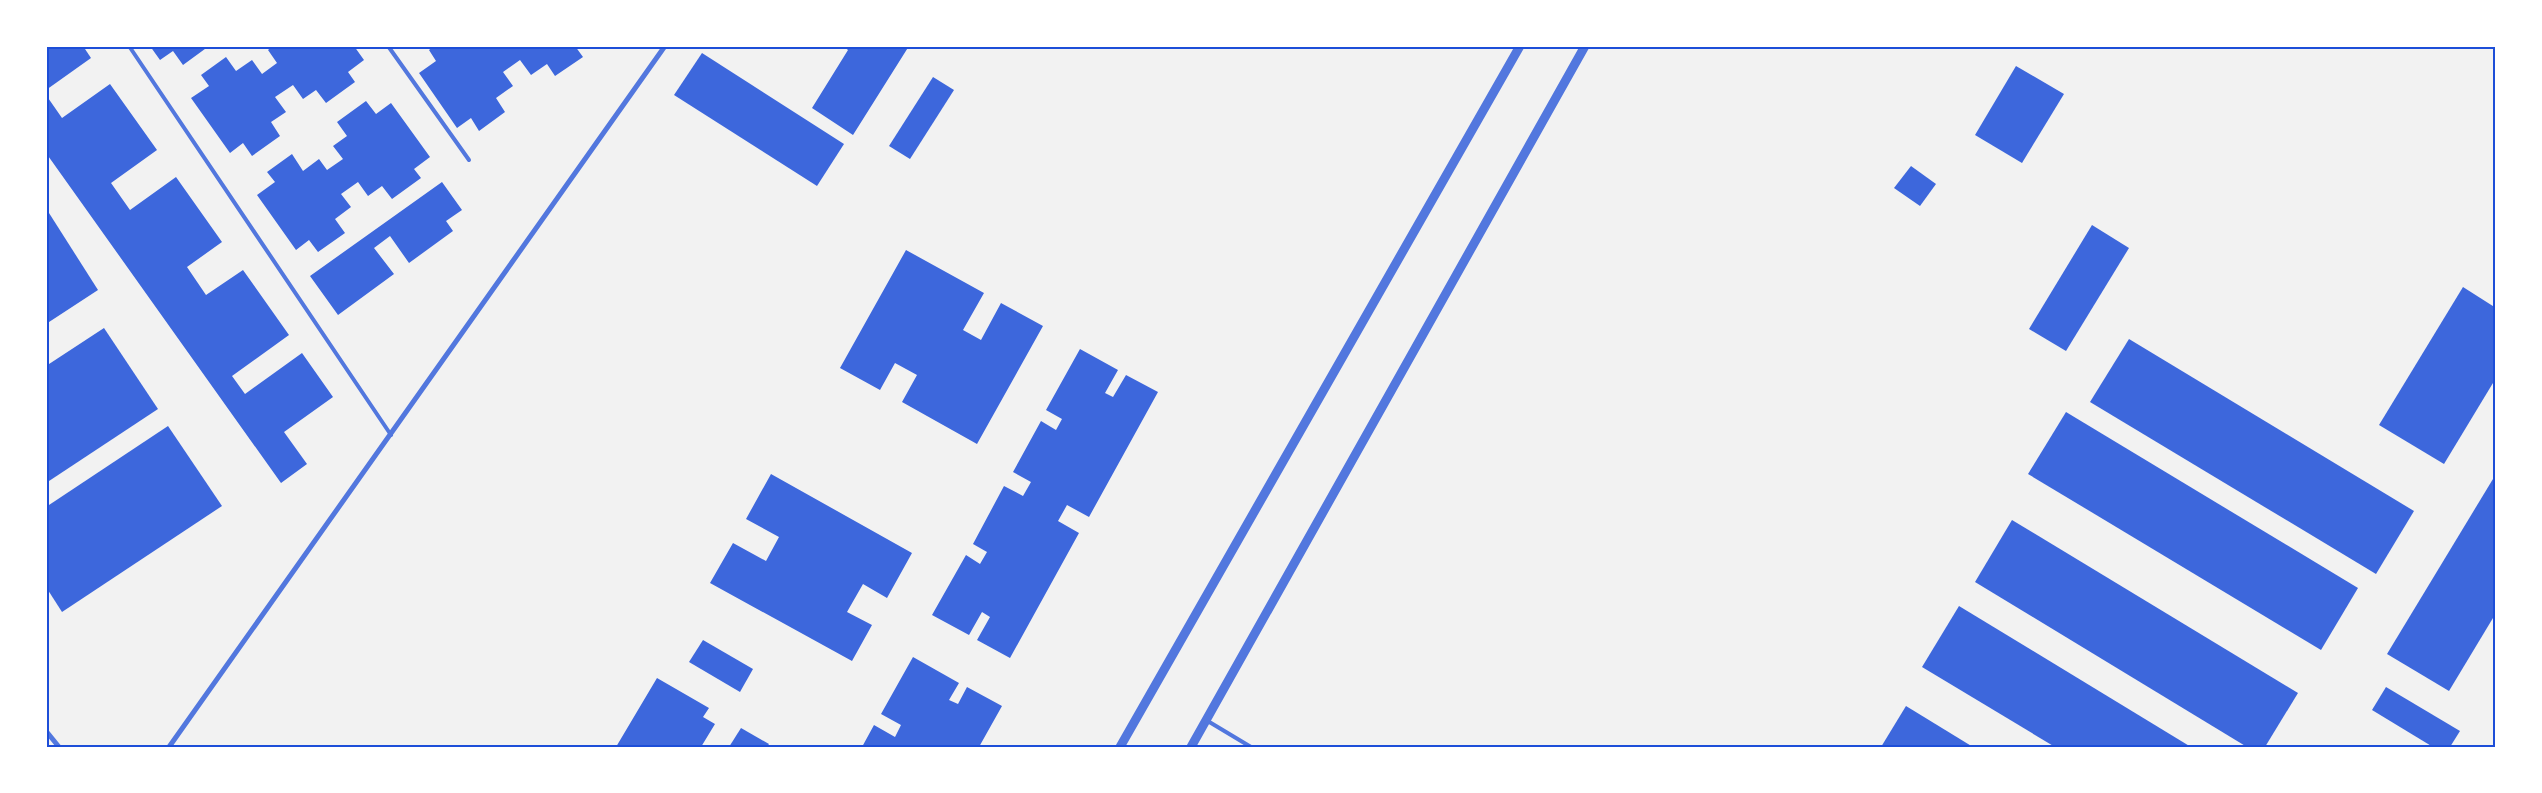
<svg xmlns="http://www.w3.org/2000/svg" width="2542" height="793" font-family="'Fira Sans',sans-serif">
<rect width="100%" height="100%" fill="#f2f2f2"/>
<g fill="#3d67dc">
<path d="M46,46H83L91,58L46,90Z"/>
<path d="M150,46H209L183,65L173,51L160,60Z"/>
<path d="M273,46H354L364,60L348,72L355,82L326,103L316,90L303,99L293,85L275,97L286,112L271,122L280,136L252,156L243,143L230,153L191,98L209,86L201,75L226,57L236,71L252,60L262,74L277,63L268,50Z"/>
<path d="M434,46H487L488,49L492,46H575L583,57L555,76L547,64L531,75L520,60L503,72L513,86L496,98L505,112L479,131L471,118L457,128L419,73L436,61L429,50Z"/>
<path d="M843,46H909L853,135L812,108L848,50Z"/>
<path d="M702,53L844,144L817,186L674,95Z"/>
<path d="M2016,66L2064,94L2022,163L1975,135Z"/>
<path d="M933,77L954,90L910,159L889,146Z"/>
<path d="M110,84L157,150L111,183L130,210L176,177L222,242L187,267L206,295L243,270L289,335L232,376L245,394L302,353L333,397L284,432L307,464L281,483L46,153V95L62,118Z"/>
<path d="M366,101L376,114L391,103L430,157L414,169L421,178L392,199L382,186L368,196L358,182L341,194L351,207L335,219L345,233L318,252L309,240L296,250L257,195L275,182L267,172L292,154L303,171L319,159L327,170L343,159L333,146L347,136L337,122Z"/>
<path d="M1911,166L1936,184L1920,206L1894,188Z"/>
<path d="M442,182L462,210L446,221L453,231L409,263L390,236L374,248L394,274L338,315L310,276Z"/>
<path d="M49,213L98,290L46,324V215Z"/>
<path d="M2092,225L2129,248L2066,351L2029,329Z"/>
<path d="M906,250L984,293L963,330L981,340L1001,303L1043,326L977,444L902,402L917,375L895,363L880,390L840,368Z"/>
<path d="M2463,287L2496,308V378L2444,464L2379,425Z"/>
<path d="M104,328L158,409L46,483V366Z"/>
<path d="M2129,339L2414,511L2376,574L2090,402Z"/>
<path d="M1080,349L1118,370L1105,393L1113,397L1126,375L1158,392L1089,517L1067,505L1058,521L1079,533L1010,658L977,640L990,617L982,612L969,635L932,615L966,555L980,564L987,552L973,544L1004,486L1023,496L1031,482L1013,472L1041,421L1056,430L1062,419L1046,410Z"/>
<path d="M2066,412L2358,588L2321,650L2028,474Z"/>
<path d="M168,426L222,506L62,612L46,587V507Z"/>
<path d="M771,474L912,553L887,598L863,584L847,612L872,625L852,661L710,583L733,543L766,561L779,537L746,519Z"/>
<path d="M2496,474V613L2449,691L2387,654Z"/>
<path d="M2012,520L2298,693L2265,747H2247L1975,582Z"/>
<path d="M1959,606L2191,747H2055L1922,667Z"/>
<path d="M703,640L753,669L740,692L689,662Z"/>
<path d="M913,657L959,683L949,700L958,704L967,687L1002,706L979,747H862L874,725L895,737L901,725L881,714Z"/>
<path d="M657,678L709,708L703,717L715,724L701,747H616Z"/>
<path d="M2386,687L2460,731L2450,747H2433L2372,710Z"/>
<path d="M1906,706L1973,747H1881Z"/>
<path d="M741,728L769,744L767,747H729Z"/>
</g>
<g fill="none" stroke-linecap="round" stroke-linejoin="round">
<g stroke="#5277de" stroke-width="4">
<path d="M129,46L391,435"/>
<path d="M388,46L469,160"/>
<path d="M1206,720L1251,747"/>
</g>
<g stroke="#5277de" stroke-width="5">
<path d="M46,731L59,747"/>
<path d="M169,747L665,46"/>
</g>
<g stroke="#5277de" stroke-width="9">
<path d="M1120,747L1520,46"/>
<path d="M1191,747L1585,46"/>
</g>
</g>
<rect width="2542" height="793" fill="none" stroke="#ffffff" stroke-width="95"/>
<rect x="48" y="48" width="2446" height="698" fill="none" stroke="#1d4ed8" stroke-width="2"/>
</svg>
